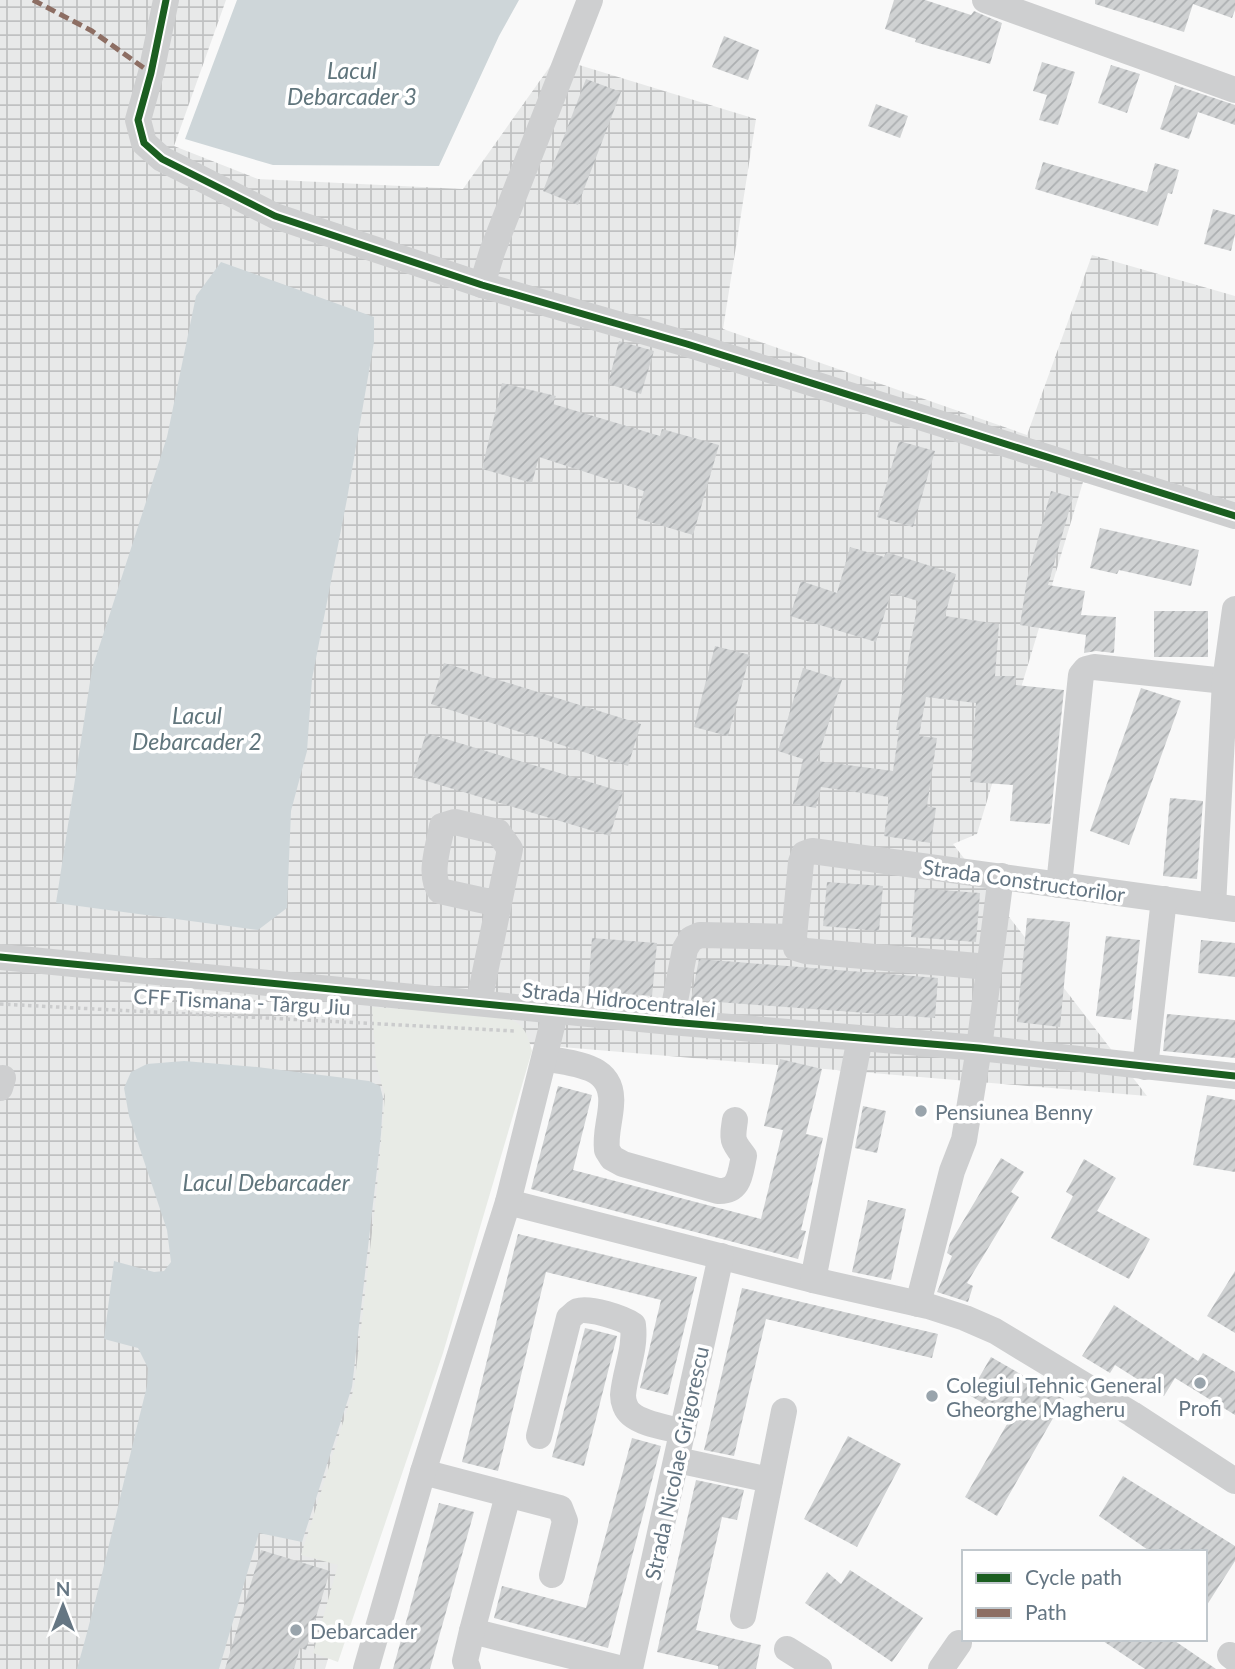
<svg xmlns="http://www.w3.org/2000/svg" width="1235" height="1669" font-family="Lato,sans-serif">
<defs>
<pattern id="industrial-grid" width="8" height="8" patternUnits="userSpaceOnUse" patternTransform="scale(1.75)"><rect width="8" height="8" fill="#e8e9e9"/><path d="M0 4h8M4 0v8" fill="none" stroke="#c0c1c2"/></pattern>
<pattern id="building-hatch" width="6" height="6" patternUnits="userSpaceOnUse" patternTransform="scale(1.75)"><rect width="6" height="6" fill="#d0d2d3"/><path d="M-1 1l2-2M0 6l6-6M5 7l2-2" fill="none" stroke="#acafb1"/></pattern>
</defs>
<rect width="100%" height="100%" fill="#f9f9f9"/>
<path fill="url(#industrial-grid)" d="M0,0H226L174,146L258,179L463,189L556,58L756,119L723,329L1027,435L1092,255L1235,296V505L1083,482L977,834L953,844L1147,1096L514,1043L485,1130L325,1669H0Z"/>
<path fill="#e8ebe6" d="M372,1007L502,1016C523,1023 527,1031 532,1051L443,1353L338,1662L313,1653L338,1565L301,1555L354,1388L376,1198L385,1096L376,1064Z"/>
<g fill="#ced6d9">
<path d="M237,0H519L499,36L439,166L273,165L185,139Z"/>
<path d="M221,262L374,317V342L347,499L312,679L307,751L291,811L287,908L258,930L56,903L92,669L167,437L196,296Z"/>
<path d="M184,1061L257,1067L369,1081L380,1086L383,1098L381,1134L352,1387L302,1542L259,1533L219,1669H77C104,1575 123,1480 147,1386L148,1368L138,1348L104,1339L114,1261L154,1272L164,1271L171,1262L167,1230L129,1116L124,1088L131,1072L147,1064Z"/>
</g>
<g fill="url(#building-hatch)">
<path d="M894,0H925L971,15L974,11L1002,23L990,64L915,42L916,39L885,29Z"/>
<path d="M1095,0H1235V10L1232,18L1193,4L1184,32L1095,4Z"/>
<path d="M724,36L759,50L748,80L712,67Z"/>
<path d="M1042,62L1075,72L1058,125L1039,120L1047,95L1033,91Z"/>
<path d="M1111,65L1140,74L1127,113L1098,103Z"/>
<path d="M586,79L621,92L578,205L543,191Z"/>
<path d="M1175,85L1235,105V125L1198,112L1189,139L1160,129Z"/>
<path d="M876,104L908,116L900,138L868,126Z"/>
<path d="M1043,162L1147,192L1155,163L1179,170L1172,194L1168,193L1158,226L1035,189Z"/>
<path d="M1213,209L1235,215V234L1231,251L1204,244Z"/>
<path d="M619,341L654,351L641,394L608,384Z"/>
<path d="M502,383L556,396L553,404L660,436L662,429L719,445L693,535L636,518L644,491L539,457L532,483L482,469Z"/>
<path d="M899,441L935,451L913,527L877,517Z"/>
<path d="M1051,491L1073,497L1048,585L1085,591L1081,615L1116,617L1114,653L1096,651L1084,653L1086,635L1020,625L1027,579Z"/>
<path d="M1100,528L1199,550L1191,586L1119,570L1117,574L1090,568Z"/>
<path d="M850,547L884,557L886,552L956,574L945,616L999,624L995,676H1016L1015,685L1064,690L1050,824L1010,821L1013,785L970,782L976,703L926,697L919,736L937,738L927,806L936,808L931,843L884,836L889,797L821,787L816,808L793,804L803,759L778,751L803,668L842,680L817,761L893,771L899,730H896L918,601L891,593L876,642L790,616L801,581L837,593Z"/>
<rect x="1154" y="611" width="54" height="46"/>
<path d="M715,646L750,655L728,736L694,727Z"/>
<path d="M444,663L641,724L628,766L431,704Z"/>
<path d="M1141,688L1181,701L1129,845L1090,831Z"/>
<path d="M426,733L623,792L610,836L413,777Z"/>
<path d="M1170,798L1203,801L1197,879L1163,876Z"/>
<path d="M827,882L883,886L879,931L823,926Z"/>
<path d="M915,888L980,893L976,942L911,937Z"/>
<path d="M1027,918L1070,922L1060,1027L1017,1022Z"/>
<path d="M1106,936L1140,940L1131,1020L1096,1016Z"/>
<path d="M592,938L657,943L652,996L588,991Z"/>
<path d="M1201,940L1235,943V977L1198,973Z"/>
<path d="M699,959L938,978L935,1018L691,1000Z"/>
<path d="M1167,1014L1235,1020V1058L1163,1051Z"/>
<path d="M780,1059L822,1069L806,1134L823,1138L801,1230L806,1231L798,1259L531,1189L558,1086L592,1095L573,1170L761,1219L783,1130L764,1126Z"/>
<path d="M1207,1095L1235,1100V1172L1193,1165Z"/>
<path d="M863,1106L886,1111L877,1153L855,1148Z"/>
<path d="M1001,1158L1024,1172L1011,1192L1019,1197L967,1283L973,1286L968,1302L937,1292L952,1256L947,1253L950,1243Z"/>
<path d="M1084,1159L1116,1178L1097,1211L1150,1239L1129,1279L1051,1238L1073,1196L1066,1192Z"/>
<path d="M868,1200L906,1209L891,1280L852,1272Z"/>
<path d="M518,1234L697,1277L668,1395L640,1388L661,1300L546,1272L498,1471L462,1462Z"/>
<path d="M1235,1271V1333L1207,1316Z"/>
<path d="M742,1288L938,1334L932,1358L766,1319L734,1456L704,1450Z"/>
<path d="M1114,1305L1198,1361L1203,1353L1235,1372V1415L1175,1378L1164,1396L1115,1365L1110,1373L1082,1356Z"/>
<path d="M585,1328L617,1336L584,1466L552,1457Z"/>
<path d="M991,1357L1064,1399L997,1516L965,1497L1010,1419L969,1395Z"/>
<path d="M848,1436L901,1464L857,1547L804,1519Z"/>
<path d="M632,1438L661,1446L608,1648L494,1618L502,1586L586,1608Z"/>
<path d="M1123,1476L1235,1546V1561L1205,1608V1552H1151L1099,1516Z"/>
<path d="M696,1480L744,1490L737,1520L722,1517L696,1630L761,1645L756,1669H718V1666L657,1652Z"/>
<path d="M439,1503L474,1512L430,1669H393Z"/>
<path d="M261,1550L330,1571L306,1650L300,1648L294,1669H225Z"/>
<path d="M850,1570L923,1618L892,1662L805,1603L827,1572L841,1584Z"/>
<path d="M1100,1639H1172L1216,1669H1145Z"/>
</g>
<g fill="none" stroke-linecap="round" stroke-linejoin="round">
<path stroke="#cbcccd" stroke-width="3.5" stroke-dasharray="3.5 3.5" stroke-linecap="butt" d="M0,1004L515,1031"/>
<g stroke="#cecfd0" stroke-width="26">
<path d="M166,0L151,73L138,120L144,143L162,159L275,216L482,285L687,344L1235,516"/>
<path d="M985,0L1235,90"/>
<path d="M482,285L492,252L590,0"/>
<path d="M1059,885L1081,675L1086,669L1094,667L1225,681"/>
<path d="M1213,906L1225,681L1235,609"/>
<path d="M0,957L671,1022L979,1048L1235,1076"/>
<path d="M989,967L806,951L796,948L794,937L801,862L804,854L812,851L1235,909"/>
<path d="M479,1002L510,849L498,832L455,822L442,826C439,845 428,875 440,891L499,904"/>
<path d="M671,1022L685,949L691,939L700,935L794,937"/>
<path d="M545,1058C576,1065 615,1064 611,1106C610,1121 605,1135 607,1150L612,1158L623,1164L718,1191C740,1192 740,1174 744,1156C732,1141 732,1140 735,1120"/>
<path d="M1145,1067L1164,899"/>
<path d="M0,1088L3,1078"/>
<path d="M508,1202L813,1280L928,1306L965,1318L995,1331L1132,1414L1235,1481"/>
<path d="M813,1280L860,1038"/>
<path d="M918,1304L952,1171L964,1140L979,1048L1001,876"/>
<path d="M539,1436L569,1318C572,1316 574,1313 578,1311C589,1307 623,1318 633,1325C636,1349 625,1371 623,1395C623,1402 626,1410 631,1414C644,1425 667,1427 683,1432"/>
<path d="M677,1460L770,1480"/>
<path d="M423,1472L560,1508L565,1521L552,1575"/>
<path d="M743,1616L784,1411"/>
<path d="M472,1631L623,1669"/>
<path d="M787,1649L819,1669"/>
<path d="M1230,1655L1235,1659"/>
<path d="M366,1669L423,1472L508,1202L556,1010"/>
<path d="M468,1669L465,1661L472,1631L508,1495"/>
<path d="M630,1669L721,1256"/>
<path d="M941,1669L959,1643"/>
</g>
<path stroke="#8d6e63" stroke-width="5" stroke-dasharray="10 5" stroke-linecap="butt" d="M33,0L92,31L151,73"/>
<g stroke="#fff" stroke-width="11">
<g id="cycleway">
<path d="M166,0L151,73L138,120L144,143L162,159L275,216L482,285L687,344L1235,516"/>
<path d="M0,957L671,1022L979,1048L1235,1076"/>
</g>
</g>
<use href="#cycleway" stroke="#1b5e20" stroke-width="7"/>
</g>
<g fill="#99a4ac" stroke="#fff" stroke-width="2.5">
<circle cx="921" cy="1111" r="7"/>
<circle cx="1200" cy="1383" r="7"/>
<circle cx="932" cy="1396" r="7"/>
<circle cx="296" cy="1630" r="7"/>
</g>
<g text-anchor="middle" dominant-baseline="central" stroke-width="7" stroke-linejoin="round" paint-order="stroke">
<g font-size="21" fill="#657683" stroke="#fff">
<text transform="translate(1024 880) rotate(8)">Strada Constructorilor</text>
<text transform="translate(619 999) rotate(6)">Strada Hidrocentralei</text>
<text transform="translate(242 1001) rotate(3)">CFF Tismana - Târgu Jiu</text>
<text transform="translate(676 1463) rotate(-78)">Strada Nicolae Grigorescu</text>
</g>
<g font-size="21" fill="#657683" stroke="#fff" text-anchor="start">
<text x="935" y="1111">Pensiunea Benny</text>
<text x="946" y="1384">Colegiul Tehnic General<tspan x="946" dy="24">Gheorghe Magheru</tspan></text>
<text x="1200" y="1407" text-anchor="middle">Profi</text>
<text x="310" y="1630">Debarcader</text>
</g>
<g font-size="23" font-style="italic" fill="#60757c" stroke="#fff">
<text x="352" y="70">Lacul<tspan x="352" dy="26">Debarcader 3</tspan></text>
<text x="197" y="715">Lacul<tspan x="197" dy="26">Debarcader 2</tspan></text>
<text x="266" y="1182">Lacul Debarcader</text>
</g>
</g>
<rect x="962" y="1550" width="245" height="91" fill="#ffffff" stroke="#c1c8cd" stroke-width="2"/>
<rect x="976" y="1573" width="35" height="10" fill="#1b5e20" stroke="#c1c8cd" stroke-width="2"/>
<text x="1025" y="1585" font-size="21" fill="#657683">Cycle path</text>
<rect x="976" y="1608" width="35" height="10" fill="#8d6e63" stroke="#c1c8cd" stroke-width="2"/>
<text x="1025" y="1620" font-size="21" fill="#657683">Path</text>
<g transform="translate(63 1606)" stroke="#ffffff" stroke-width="5" paint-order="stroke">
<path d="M0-5L12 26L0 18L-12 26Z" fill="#657683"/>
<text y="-10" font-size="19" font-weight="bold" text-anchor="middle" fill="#657683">N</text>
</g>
</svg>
